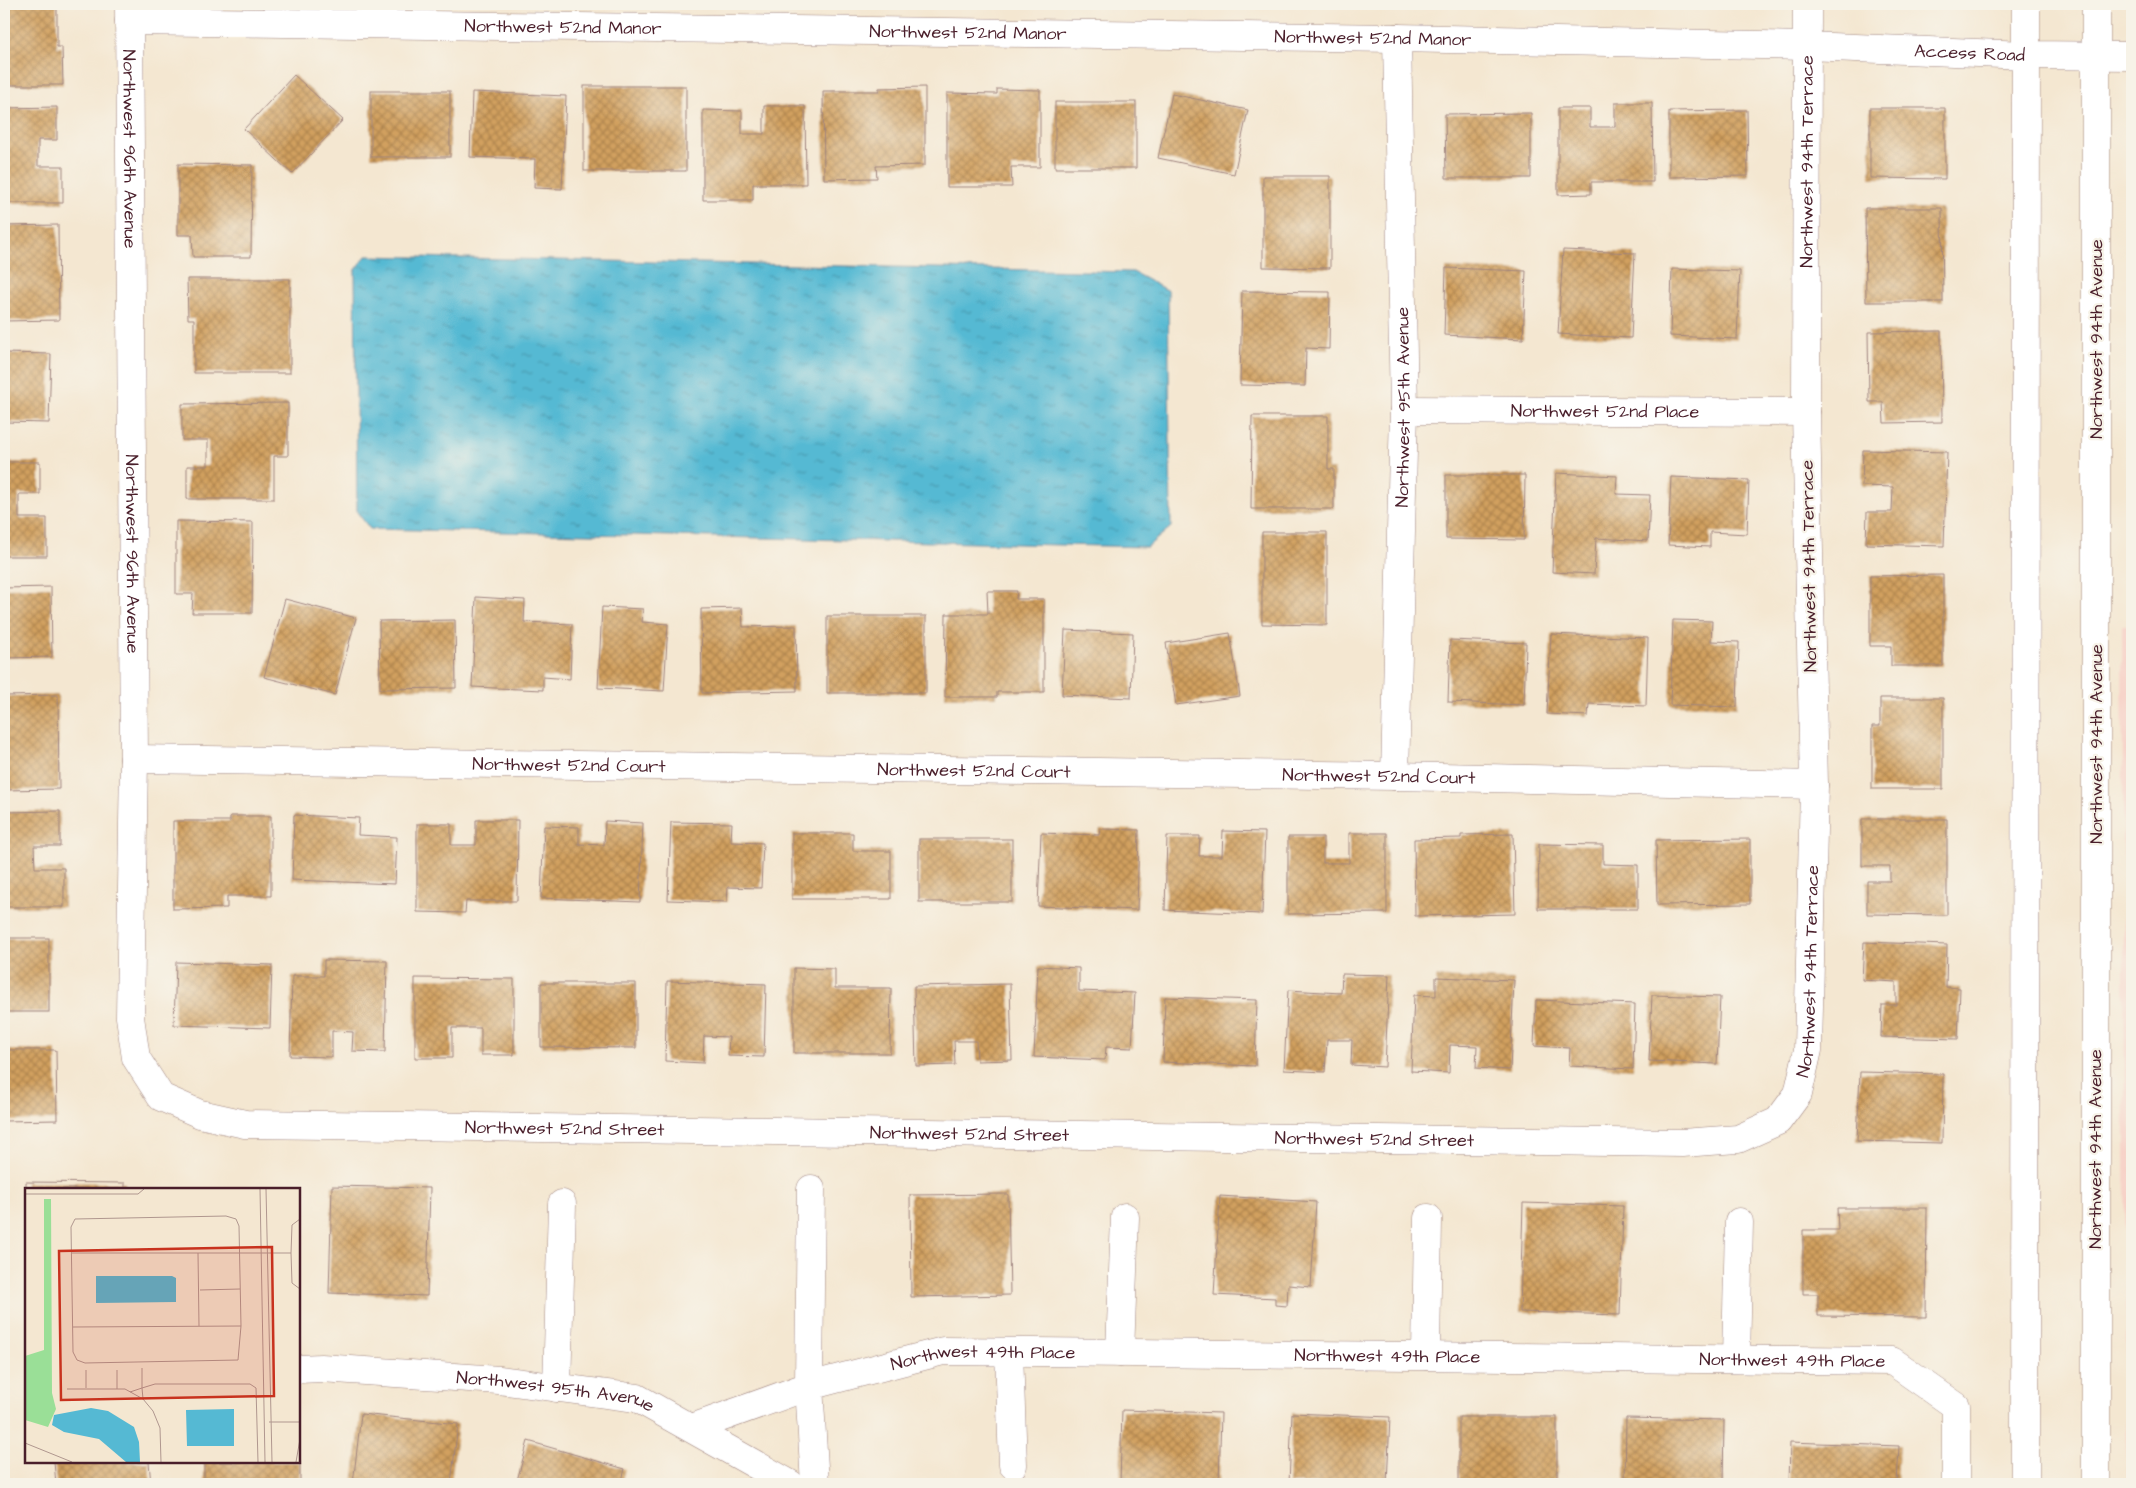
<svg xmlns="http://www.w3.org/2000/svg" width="2136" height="1488" font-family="'Architects Daughter',sans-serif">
<defs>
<pattern id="water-ripples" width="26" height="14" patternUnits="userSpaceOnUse" patternTransform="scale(1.25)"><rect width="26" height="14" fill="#55b9d3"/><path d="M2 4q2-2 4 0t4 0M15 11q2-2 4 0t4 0" fill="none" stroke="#4896ab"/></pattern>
<pattern id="building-cross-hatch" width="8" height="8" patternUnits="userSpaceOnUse" patternTransform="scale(1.25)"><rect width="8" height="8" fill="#d1a05e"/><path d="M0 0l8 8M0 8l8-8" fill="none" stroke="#ac824e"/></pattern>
</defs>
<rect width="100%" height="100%" fill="#f7f3e8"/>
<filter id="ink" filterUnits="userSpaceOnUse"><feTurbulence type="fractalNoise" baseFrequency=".02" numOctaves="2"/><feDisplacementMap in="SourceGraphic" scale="10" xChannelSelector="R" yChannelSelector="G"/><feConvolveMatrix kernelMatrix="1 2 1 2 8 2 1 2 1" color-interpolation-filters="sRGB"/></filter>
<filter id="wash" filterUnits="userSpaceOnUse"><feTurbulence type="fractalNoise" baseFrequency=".0096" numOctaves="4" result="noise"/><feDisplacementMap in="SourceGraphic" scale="20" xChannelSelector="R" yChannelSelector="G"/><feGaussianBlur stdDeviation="1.12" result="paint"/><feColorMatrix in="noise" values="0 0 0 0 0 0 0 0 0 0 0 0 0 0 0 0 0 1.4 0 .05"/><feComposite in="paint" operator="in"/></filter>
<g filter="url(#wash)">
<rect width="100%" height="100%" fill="#f4e7d1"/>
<path fill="#f7d1c7" d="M2122,625H2132V1484H2127Z"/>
<path fill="url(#water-ripples)" stroke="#506c7f" d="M366,256L1133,272L1168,291L1171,527L1147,547L370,529L357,512L355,271Z"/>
<g id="blocks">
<g fill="url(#building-cross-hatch)">
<path d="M4,4H57V47H62L63,85H4Z"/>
<path d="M294,75L343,120L292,174L244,129Z"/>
<rect x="584" y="86" width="102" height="85"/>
<path d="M925,87V165L876,166L877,178L824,179L823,91H879V88Z"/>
<path d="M997,89L1040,90V167H1011L1012,187H947V93L997,94Z"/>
<rect x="371" y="91" width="79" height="66"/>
<path d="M472,92L566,96L562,189L534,188L535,159L470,157Z"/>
<path d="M1172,94L1248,110L1234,174L1158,158Z"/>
<rect x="1055" y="102" width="81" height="66"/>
<path d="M1615,103H1652L1653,182H1591V194L1558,195V108H1590V127H1615Z"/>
<path d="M764,106H805L806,184H753V200H703V110L742,111V134H764Z"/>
<path d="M57,107V140H38V166H63V203H4V108Z"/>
<path d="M1870,108H1945V179L1870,178Z"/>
<path d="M1747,110L1748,176L1669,177V111Z"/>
<path d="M1531,113V178H1446L1445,114Z"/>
<path d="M178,164L252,165L251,257H193L192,235H178Z"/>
<path d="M1263,176H1330V268L1263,267Z"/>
<path d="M1865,208H1942L1943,302H1866Z"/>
<path d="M58,225L59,320L4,321V226Z"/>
<path d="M1563,250L1635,253L1631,338L1558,334Z"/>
<path d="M1446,268L1526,271L1523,339L1444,335Z"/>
<path d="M1672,269L1740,271L1737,339L1670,336Z"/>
<path d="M187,279H290V373H194V319H188Z"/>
<path d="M1242,291L1330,292L1329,349L1306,348L1305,386L1240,385Z"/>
<path d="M1941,331L1942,422L1884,423L1883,402H1869L1868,332Z"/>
<path d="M4,353L51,354L49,423L4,422Z"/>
<path d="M288,403V456H274V499H187V466H208V440H182V404Z"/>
<path d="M1252,416H1328V469H1334V509H1251Z"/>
<path d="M1863,450L1947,452L1944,546L1866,544L1867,512H1892L1893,487L1862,486Z"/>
<path d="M4,462H40V494H19V518H47V556H4Z"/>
<path d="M1556,473L1617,476L1616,494L1650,495L1648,541L1596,538L1594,574L1552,572Z"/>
<path d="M1446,475H1525L1524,540L1446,539Z"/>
<path d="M1671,477L1749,480L1747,534L1710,532V547L1668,545Z"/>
<path d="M176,521L253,522L252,613H192L193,594H176Z"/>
<path d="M1262,532H1327V625L1262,624Z"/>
<path d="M1943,575V666H1891V646H1870V576Z"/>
<path d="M51,587L52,657L4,658V588Z"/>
<path d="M987,591H1017L1016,599H1044V692H997V697H945L946,614H988Z"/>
<path d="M476,597L525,600L524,622L572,624L570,679L543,677V690L472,687Z"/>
<path d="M285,599L356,618L335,695L264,677Z"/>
<path d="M602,607L643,609L642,622L668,624L664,691L598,688Z"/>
<path d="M742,608L743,627L796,626L797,691L702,693L701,609Z"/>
<rect x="827" y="616" width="99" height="77"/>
<path d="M455,620L456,688L380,689L379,621Z"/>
<path d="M1673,620L1712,621L1711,641L1739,642L1737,707L1670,705Z"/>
<path d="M1065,630L1133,633L1131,698L1062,695Z"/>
<path d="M1230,633L1240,696L1176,705L1166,643Z"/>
<path d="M1551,634L1648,638L1646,706L1589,704L1588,716L1547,714Z"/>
<path d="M1450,640L1526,643L1524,705L1448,702Z"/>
<path d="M58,695L59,789L4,790V696Z"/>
<path d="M1880,698H1943V789H1872V726H1880Z"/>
<path d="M60,811V846H34L35,868H64V907H4V812Z"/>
<path d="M294,815L359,818L358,835L397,837L395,884L292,880Z"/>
<path d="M230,816H271V896H227V908L173,909V821H230Z"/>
<path d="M1862,819H1947V915L1867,914V881H1890V866H1862Z"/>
<path d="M476,820H518L517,901H466L465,913L417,912V824H451V845H476Z"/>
<path d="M605,821L643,823L640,902L541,898L544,826L579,827V844L604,845Z"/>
<path d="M671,822L732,823L731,842L763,843L761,888L728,887L727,902L668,900Z"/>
<path d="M1100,829L1139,830L1137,910L1038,906L1041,833L1099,835Z"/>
<path d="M1223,831L1265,832L1262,914L1165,910L1167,836H1200L1199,856H1222Z"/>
<path d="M792,833H853V851H891V899H792Z"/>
<path d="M1349,833H1387V913L1288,914V837H1323V863H1349Z"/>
<path d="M1513,834L1515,914L1415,916L1414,839L1461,838V835Z"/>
<rect x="919" y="839" width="93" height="63"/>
<path d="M1750,839V904L1657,905L1656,840Z"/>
<path d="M1539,844L1603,845V864L1638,865V909H1538Z"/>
<rect x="4" y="938" width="45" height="74"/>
<path d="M1864,942L1947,945L1946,987L1960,988L1958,1039L1881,1037L1882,1005H1896V982L1862,980Z"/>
<path d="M324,960L387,961L385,1052L352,1051L353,1032L332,1031V1057L290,1056L292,976H324Z"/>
<path d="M176,962L272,965L270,1028L174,1025Z"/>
<path d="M1038,966L1079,968V991L1135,993L1132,1048L1106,1047L1105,1060L1034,1057Z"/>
<path d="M794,968L835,969V988H891L890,1053H794Z"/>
<path d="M1342,974L1389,975L1385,1067L1351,1065L1352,1040H1327L1325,1072L1284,1070L1288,990L1341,993Z"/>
<path d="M1436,977L1514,980L1510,1070L1476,1068L1477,1046L1450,1045L1449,1073L1411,1071L1414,995L1436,996Z"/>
<path d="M415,978L514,979V1055H481V1028H452V1058H415Z"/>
<path d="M667,981L766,984L764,1057L728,1056L729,1037L704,1036L703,1063L665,1061Z"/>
<path d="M541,983H636V1048L541,1047Z"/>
<path d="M1010,984L1012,1060L977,1061L976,1041H954L955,1065L916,1066L914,986Z"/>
<path d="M1652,995L1720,997L1717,1064L1649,1061Z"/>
<path d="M1165,997L1257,1000L1255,1066L1163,1062Z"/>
<path d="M1536,1000L1635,1004L1633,1069L1569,1066L1570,1048L1534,1046Z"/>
<path d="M4,1050H56L57,1120L4,1121Z"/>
<path d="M1860,1072L1943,1074L1942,1143L1857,1141Z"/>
<path d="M26,1182L125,1183V1189H26Z"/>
<path d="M332,1186L430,1188L427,1296L329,1293Z"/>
<path d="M1008,1194L1010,1295L911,1297L910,1195Z"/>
<path d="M1220,1196L1316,1202L1311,1287L1288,1285L1287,1306L1275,1305V1298L1214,1295Z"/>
<path d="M1523,1203L1623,1206L1620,1315L1520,1312Z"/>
<path d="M1837,1208H1927L1926,1317L1818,1316V1294H1803V1230H1838Z"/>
<path d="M1122,1410L1221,1413L1219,1484H1120Z"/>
<path d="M1292,1413L1390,1417L1387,1484H1289Z"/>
<path d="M361,1414L458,1424L451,1484H353Z"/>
<rect x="1459" y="1417" width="98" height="67"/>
<path d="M1626,1418L1724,1420L1723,1484H1625Z"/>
<path d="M528,1441L625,1469L621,1484H516Z"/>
<path d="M1790,1442L1899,1446L1897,1484H1789Z"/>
<path d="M54,1462H149L151,1484H56Z"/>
<rect x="204" y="1462" width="96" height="22"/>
</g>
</g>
</g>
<g filter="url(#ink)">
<use href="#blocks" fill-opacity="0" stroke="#9f837e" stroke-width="1"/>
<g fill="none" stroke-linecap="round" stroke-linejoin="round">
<g stroke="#9f837e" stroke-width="29">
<g id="minor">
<path id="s1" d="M129,4L134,759L130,1017L136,1058L161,1097L200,1114L245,1124L1682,1143L1738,1139L1778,1121L1798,1094L1808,1050L1814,785L1806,412L1807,4"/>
<path id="s2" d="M129,21L1397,38L1807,46L2026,55L2132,56"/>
<path id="s3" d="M1404,410L1806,412"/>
<path id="s4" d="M134,759L1395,776L1814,785"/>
<path id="s5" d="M1395,776L1404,410L1397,38"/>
<path d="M1009,1352L1013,1465"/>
<path d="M1120,1353L1125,1217"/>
<path d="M1426,1356L1428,1218"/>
<path d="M1736,1359L1739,1222"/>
<path id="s6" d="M299,1369L321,1368L499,1380L637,1398L790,1484"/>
<path d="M557,1388L562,1204"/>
<path d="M692,1428L809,1386L811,1189"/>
<path id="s7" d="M815,1484L809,1386L943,1351L1892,1361L1956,1406V1484"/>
<path d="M2025,1484L2026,4"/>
<path d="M2096,1484V4"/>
</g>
</g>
<use href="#minor" stroke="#fff" stroke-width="28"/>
</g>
</g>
<g text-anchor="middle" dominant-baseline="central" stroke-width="4.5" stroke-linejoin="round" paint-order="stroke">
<g font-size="18" fill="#4a1f2b" stroke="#f7f3e8">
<text stroke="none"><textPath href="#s2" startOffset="434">Northwest 52nd Manor</textPath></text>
<text stroke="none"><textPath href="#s2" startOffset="839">Northwest 52nd Manor</textPath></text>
<text stroke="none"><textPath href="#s2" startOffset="1244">Northwest 52nd Manor</textPath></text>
<text stroke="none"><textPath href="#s2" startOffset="1841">Access Road</textPath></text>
<text stroke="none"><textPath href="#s1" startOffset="145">Northwest 96th Avenue</textPath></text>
<text stroke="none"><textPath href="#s1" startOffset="3694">Northwest 94th Terrace</textPath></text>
<text transform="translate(2096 339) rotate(-90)">Northwest 94th Avenue</text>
<text stroke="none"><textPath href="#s5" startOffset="369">Northwest 95th Avenue</textPath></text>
<text stroke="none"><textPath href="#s3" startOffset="201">Northwest 52nd Place</textPath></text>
<text stroke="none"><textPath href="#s1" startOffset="550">Northwest 96th Avenue</textPath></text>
<text transform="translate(1809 566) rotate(-91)">Northwest 94th Terrace</text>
<text transform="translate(2096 744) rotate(-90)">Northwest 94th Avenue</text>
<text stroke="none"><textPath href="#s4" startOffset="435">Northwest 52nd Court</textPath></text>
<text stroke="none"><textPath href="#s4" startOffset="840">Northwest 52nd Court</textPath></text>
<text stroke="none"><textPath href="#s4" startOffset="1245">Northwest 52nd Court</textPath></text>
<text stroke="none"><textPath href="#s1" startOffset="2884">Northwest 94th Terrace</textPath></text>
<text stroke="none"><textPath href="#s1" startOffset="1509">Northwest 52nd Street</textPath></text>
<text stroke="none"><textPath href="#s1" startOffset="1914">Northwest 52nd Street</textPath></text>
<text stroke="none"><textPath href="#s1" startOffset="2319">Northwest 52nd Street</textPath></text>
<text transform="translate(2095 1149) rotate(-90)">Northwest 94th Avenue</text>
<text stroke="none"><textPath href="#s7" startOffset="681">Northwest 49th Place</textPath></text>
<text stroke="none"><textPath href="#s7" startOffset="276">Northwest 49th Place</textPath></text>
<text stroke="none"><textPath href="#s7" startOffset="1086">Northwest 49th Place</textPath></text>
<text stroke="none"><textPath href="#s6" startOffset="258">Northwest 95th Avenue</textPath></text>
</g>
</g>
<g transform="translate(25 1188)">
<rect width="275" height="275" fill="#f4e7d1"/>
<path d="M19,11H26L27,205L31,221L23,239L0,232V168L19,162Z" fill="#9adf97"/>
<path d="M71,88H147L151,90V114L71,115ZM66,220L83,223L109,239L114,254L115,274H101L74,251L39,244L27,237L29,227ZM209,221V258H162L161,222Z" fill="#55b9d3"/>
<path fill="none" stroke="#b0978f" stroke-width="1" d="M235,1L240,274M241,1L247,274M0,6H113L119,1M201,28L211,31L214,38L216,138L213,172L60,175L52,172L48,164L46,39L50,31ZM275,31L267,37L266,65L267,95L275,101M47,65H266M173,65L174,138M175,102L215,101M48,139L216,138M61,182V200M42,201H100L118,211L128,223L135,240L136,274M92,201V182M105,204L117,200V180M118,211L117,200L130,196H225L231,200L233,274M244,234H275M0,255L47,274M271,274L275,251"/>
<path fill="#c8321e" fill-opacity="0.15" stroke="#c8321e" stroke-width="2.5" d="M247,59L249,208L36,212L34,63Z"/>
<rect width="275" height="275" fill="none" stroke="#4a1f2b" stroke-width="2.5"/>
</g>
<rect width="2136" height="1488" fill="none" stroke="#f7f3e8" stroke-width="20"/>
</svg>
